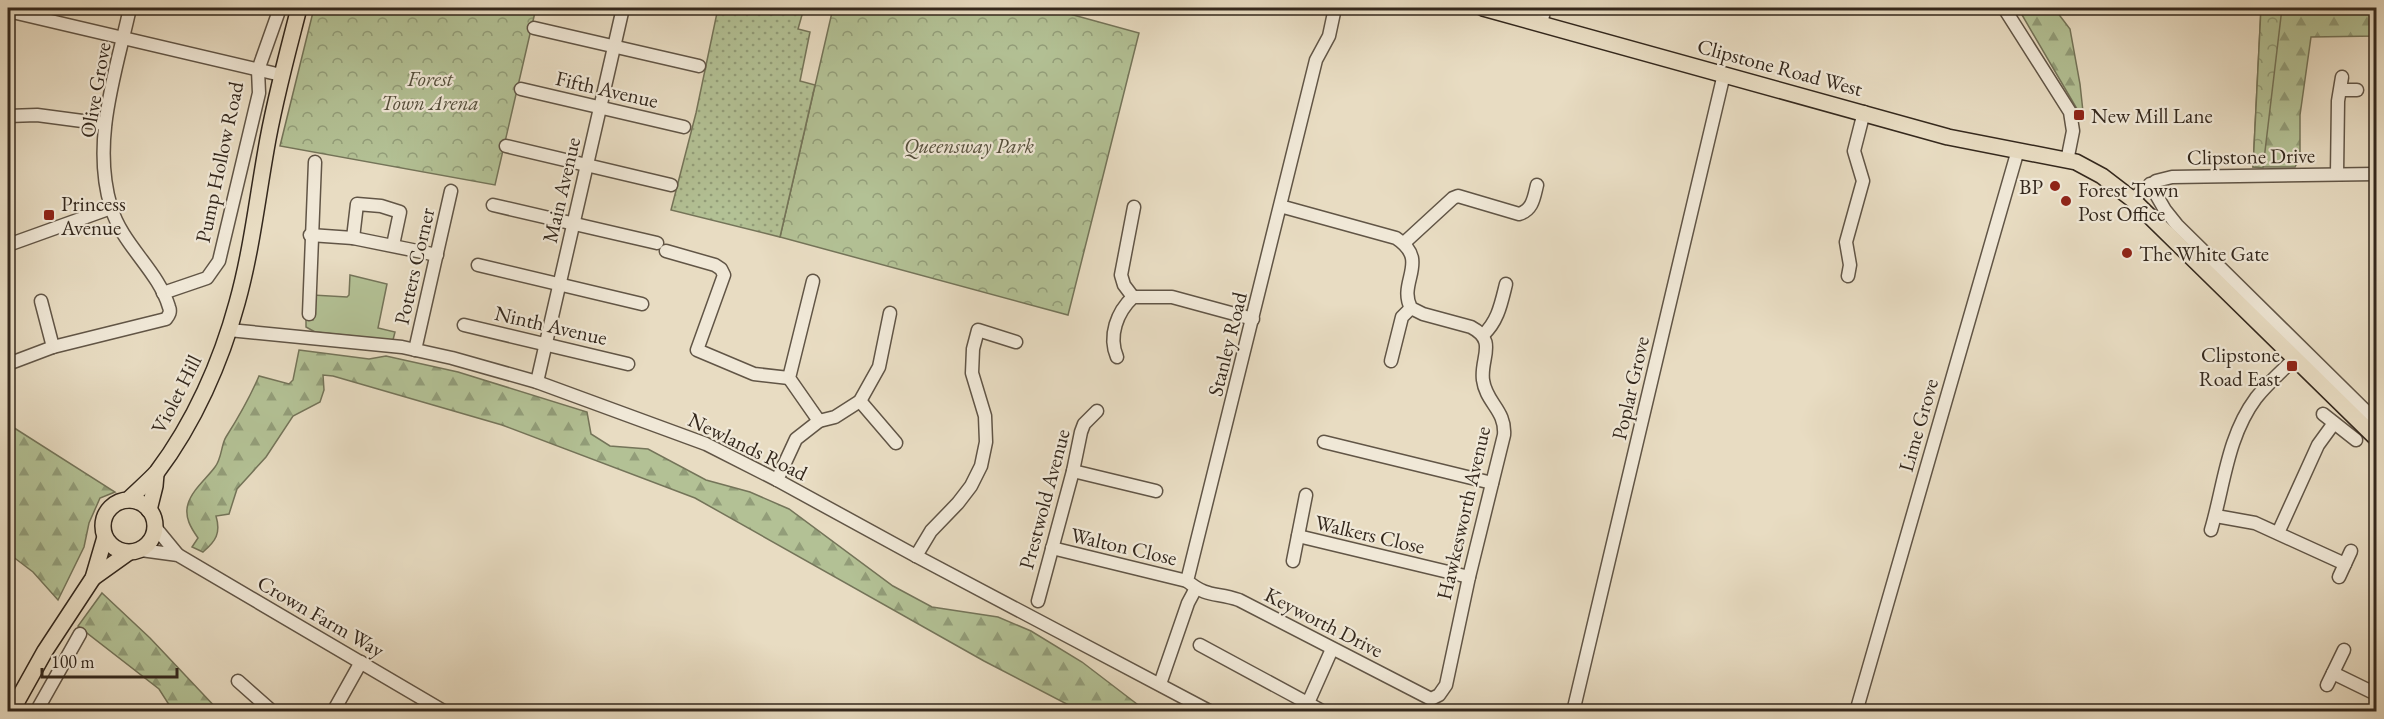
<svg xmlns="http://www.w3.org/2000/svg" width="2384" height="719" font-family="'EB Garamond',serif">
<defs>
<pattern id="forest-firs" width="22" height="20" patternUnits="userSpaceOnUse" patternTransform="scale(1.5)"><rect width="22" height="20" fill="#b3c195"/><path d="M5 1l3.5 6h-7zM16 11l3.5 6h-7z" fill="#929d79"/></pattern>
<pattern id="park-crowns" width="20" height="18" patternUnits="userSpaceOnUse" patternTransform="scale(1.5)"><rect width="20" height="18" fill="#b3c195"/><path d="M2 6a3 3 0 1 1 6 0M12 15a3 3 0 1 1 6 0" fill="none" stroke="#929d79"/></pattern>
<pattern id="garden-dots" width="8" height="8" patternUnits="userSpaceOnUse" patternTransform="scale(1.5)"><rect width="8" height="8" fill="#b3c195"/><path d="M2 2h.1M6 6h.1" fill="none" stroke="#929d79" stroke-width="1.8" stroke-linecap="round"/></pattern>
</defs>
<rect width="100%" height="100%" fill="#e8dcc2"/>
<filter id="stains"><feTurbulence type="fractalNoise" baseFrequency=".00333" numOctaves="4"/><feColorMatrix values="0 0 0 0 .2 0 0 0 0 .09 0 0 0 0 .02 0 0 0 .5 -.17"/></filter>
<radialGradient id="worn" r=".72"><stop offset=".6" stop-color="#630" stop-opacity="0"/><stop offset="1" stop-color="#630" stop-opacity=".3"/></radialGradient>
<path fill="#b3c195" stroke="#747459" stroke-width="1.5" d="M350,275L387,284L378,328L395,332L393,340L315,332L306,327V319L313,320V295L347,297L349,295Z"/>
<g fill="url(#forest-firs)" stroke="#747459" stroke-width="1.5">
<path d="M2018,8H2054L2070,29L2080,84L2084,121Z"/>
<path d="M2261,8H2376V36L2311,37L2300,115V157L2295,167H2253Z"/>
<path d="M299,350L369,359L386,356L458,372L587,412L591,434L610,446L648,449L706,480L750,492L789,509L893,586L932,607L998,617L1031,631L1082,662L1146,711H1080L984,661L695,498L502,425L333,376L323,375L324,390L320,402L293,416L266,457L237,489L229,514L216,516C221,533 216,541 203,552L192,547L198,538C191,528 184,517 188,504C192,490 207,478 215,467C222,458 221,445 226,437C238,418 250,397 259,376L289,384L293,380Z"/>
<path d="M8,424L115,492L100,498L89,523L84,547L58,600L33,572L8,553Z"/>
<path d="M102,593L150,638L219,711H173L159,689L78,626Z"/>
</g>
<g fill="url(#park-crowns)" stroke="#747459" stroke-width="1.5">
<path d="M314,8H536L495,185L280,146Z"/>
<path d="M833,8H1048L1139,33L1068,315L780,237Z"/>
<path d="M2261,8H2282L2263,168L2253,167Z"/>
</g>
<path fill="url(#garden-dots)" stroke="#747459" stroke-width="1.5" d="M718,8H804L798,29L810,32L800,81L815,85L780,237L671,210L696,113Z"/>
<g fill="none" stroke-linecap="round" stroke-linejoin="round">
<g stroke="#615546" stroke-width="15">
<g id="minor">
<path d="M2004,8L2070,112L2073,131L2067,161"/>
<path d="M8,11L281,75"/>
<path d="M1541,23L1545,8"/>
<path d="M534,28L699,66"/>
<path d="M521,89L684,127"/>
<path d="M2341,90H2357"/>
<path d="M8,116L37,115L105,124"/>
<path d="M506,146L671,185"/>
<path d="M2337,174L2338,101L2342,77"/>
<path d="M2150,184L2165,210L2177,225L2376,421"/>
<path d="M2132,199L2156,181L2172,177L2376,174"/>
<path d="M493,205L657,243"/>
<path d="M1280,206L1396,238C1431,261 1397,282 1411,308L1423,314L1471,327C1498,341 1480,358 1483,380C1486,403 1506,410 1504,435L1469,577L1446,685L1439,695L1431,699L1239,600C1215,592 1208,598 1187,581L1316,60L1329,36L1335,8"/>
<path d="M310,235L353,238L437,255"/>
<path d="M353,238L357,204L381,206L400,212L393,245"/>
<path d="M1404,243L1453,198L1458,196L1519,214C1533,210 1534,197 1537,185"/>
<path d="M8,245L111,208"/>
<path d="M666,251L715,265L721,269L724,275L697,350L754,374L789,378"/>
<path d="M478,265L642,304"/>
<path d="M1848,276L1850,265L1846,242L1863,181L1854,151L1864,112"/>
<path d="M813,281L789,378L819,421"/>
<path d="M163,293L207,278L219,261L259,93L258,70L280,8"/>
<path d="M1133,297L1124,285L1121,275L1134,207"/>
<path d="M41,301L53,347"/>
<path d="M309,314L315,162"/>
<path d="M464,325L628,364"/>
<path d="M229,330L402,347L452,358L537,382L706,444L777,480L916,556L1211,712"/>
<path d="M1483,335C1498,321 1501,304 1506,284"/>
<path d="M415,350L451,191"/>
<path d="M1117,357C1108,336 1117,312 1133,297H1172L1253,319"/>
<path d="M1391,361L1402,317L1411,308"/>
<path d="M8,364L53,347L166,319C169,315 171,312 169,307C158,270 122,245 111,207C91,141 116,72 130,8"/>
<path d="M537,382L623,8"/>
<path d="M860,401L896,443"/>
<path d="M2323,414L2356,440"/>
<path d="M1324,442L1492,483"/>
<path d="M1073,471L1156,491"/>
<path d="M777,480L796,439L819,421L835,417L860,401L879,367L890,313"/>
<path d="M2216,516L2255,523L2345,564"/>
<path d="M155,527L178,555"/>
<path d="M2211,530C2224,486 2227,437 2256,398C2267,384 2282,371 2295,358"/>
<path d="M2278,533L2318,445L2334,423"/>
<path d="M1298,536L1469,577"/>
<path d="M1052,548L1187,581"/>
<path d="M141,550L178,555L445,712"/>
<path d="M916,556L931,531L958,503L971,486L981,466L986,442L985,416L972,373L973,349L978,330L1016,342"/>
<path d="M1293,561L1306,495"/>
<path d="M2339,577L2351,551"/>
<path d="M1038,601L1073,471L1081,432L1084,424L1097,411"/>
<path d="M1200,645L1324,712"/>
<path d="M2333,673L2376,694"/>
<path d="M238,681L273,712"/>
<path d="M1160,684L1188,603L1196,588"/>
<path d="M2327,685L2344,650"/>
<path d="M1308,703L1332,649"/>
<path d="M36,712L80,634"/>
<path d="M333,712L361,662"/>
<path d="M1573,712L1724,74"/>
<path d="M1856,712L2018,150"/>
</g>
</g>
<g stroke="#34281d" stroke-width="18">
<g id="major">
<path d="M1483,8L1948,137L2076,162L2102,176L2132,199L2376,438"/>
<circle cx="129" cy="526" r="26"/>
<path d="M128,500C135,493 151,479 157,472C194,423 221,362 237,303C251,253 257,201 266,150C274,102 287,55 299,8"/>
<path d="M149,510L155,486L156,474"/>
<path d="M93,578L128,553"/>
<path d="M11,712L45,651L93,578L105,537"/>
</g>
</g>
<use href="#minor" stroke="#f0e8d7" stroke-width="12"/>
<use href="#major" stroke="#e8dcc2" stroke-width="15"/>
</g>
<g fill="#8f2418" stroke="#f0e8d7" stroke-width="2">
<rect x="2073" y="109" width="12" height="12" rx="3"/>
<circle cx="2055" cy="186" r="6"/>
<circle cx="2066" cy="201" r="6"/>
<rect x="43" y="209" width="12" height="12" rx="3"/>
<circle cx="2127" cy="253" r="6"/>
<rect x="2286" y="360" width="12" height="12" rx="3"/>
</g>
<g text-anchor="middle" dominant-baseline="central" stroke-width="4.5" stroke-linejoin="round" paint-order="stroke">
<g font-size="21" fill="#34281d" stroke="#f0e8d7">
<text transform="translate(1780 67) rotate(15)">Clipstone Road West</text>
<text transform="translate(607 89) rotate(13)">Fifth Avenue</text>
<text transform="translate(95 90) rotate(-80)">Olive Grove</text>
<text transform="translate(2251 156) rotate(-1)">Clipstone Drive</text>
<text transform="translate(219 162) rotate(-78)">Pump Hollow Road</text>
<text transform="translate(561 190) rotate(-77)">Main Avenue</text>
<text transform="translate(414 266) rotate(-77)">Potters Corner</text>
<text transform="translate(551 325) rotate(13)">Ninth Avenue</text>
<text transform="translate(1227 344) rotate(-76)">Stanley Road</text>
<text transform="translate(1630 388) rotate(-77)">Poplar Grove</text>
<text transform="translate(176 394) rotate(-63)">Violet Hill</text>
<text transform="translate(1918 425) rotate(-74)">Lime Grove</text>
<text transform="translate(748 446) rotate(26)">Newlands Road</text>
<text transform="translate(1044 499) rotate(-75)">Prestwold Avenue</text>
<text transform="translate(1463 513) rotate(-77)">Hawkesworth Avenue</text>
<text transform="translate(1370 534) rotate(13)">Walkers Close</text>
<text transform="translate(1124 546) rotate(13)">Walton Close</text>
<text transform="translate(321 616) rotate(30)">Crown Farm Way</text>
<text transform="translate(1324 622) rotate(27)">Keyworth Drive</text>
</g>
<g font-size="21" font-style="italic" fill="#544e3b" stroke="#f0e8d7">
<text x="430" y="78">Forest<tspan x="430" dy="24">Town Arena</tspan></text>
<text x="969" y="145">Queensway Park</text>
</g>
<g font-size="21" fill="#34281d" stroke="#f0e8d7" text-anchor="start">
<text x="2091" y="115">New Mill Lane</text>
<text x="2043" y="186" text-anchor="end">BP</text>
<text x="2078" y="189">Forest Town<tspan x="2078" dy="24">Post Office</tspan></text>
<text x="61" y="203">Princess<tspan x="61" dy="24">Avenue</tspan></text>
<text x="2139" y="253">The White Gate</text>
<text x="2280" y="354" text-anchor="end">Clipstone<tspan x="2280" dy="24">Road East</tspan></text>
</g>
</g>
<rect width="2384" height="719" fill="none" stroke="#e8dcc2" stroke-width="30"/>
<rect x="9" y="9" width="2366" height="701" fill="none" stroke="#34281d" stroke-width="3"/>
<rect x="15" y="15" width="2354" height="689" fill="none" stroke="#34281d" stroke-width="1.5"/>
<path d="M42 668v9h135v-9" fill="none" stroke="#34281d" stroke-width="3"/>
<text x="51" y="668" font-size="18" fill="#34281d" stroke="#f0e8d7" stroke-width="4.5" paint-order="stroke">100 m</text>
<rect width="100%" height="100%" filter="url(#stains)"/>
<rect width="100%" height="100%" fill="url(#worn)"/>
</svg>
